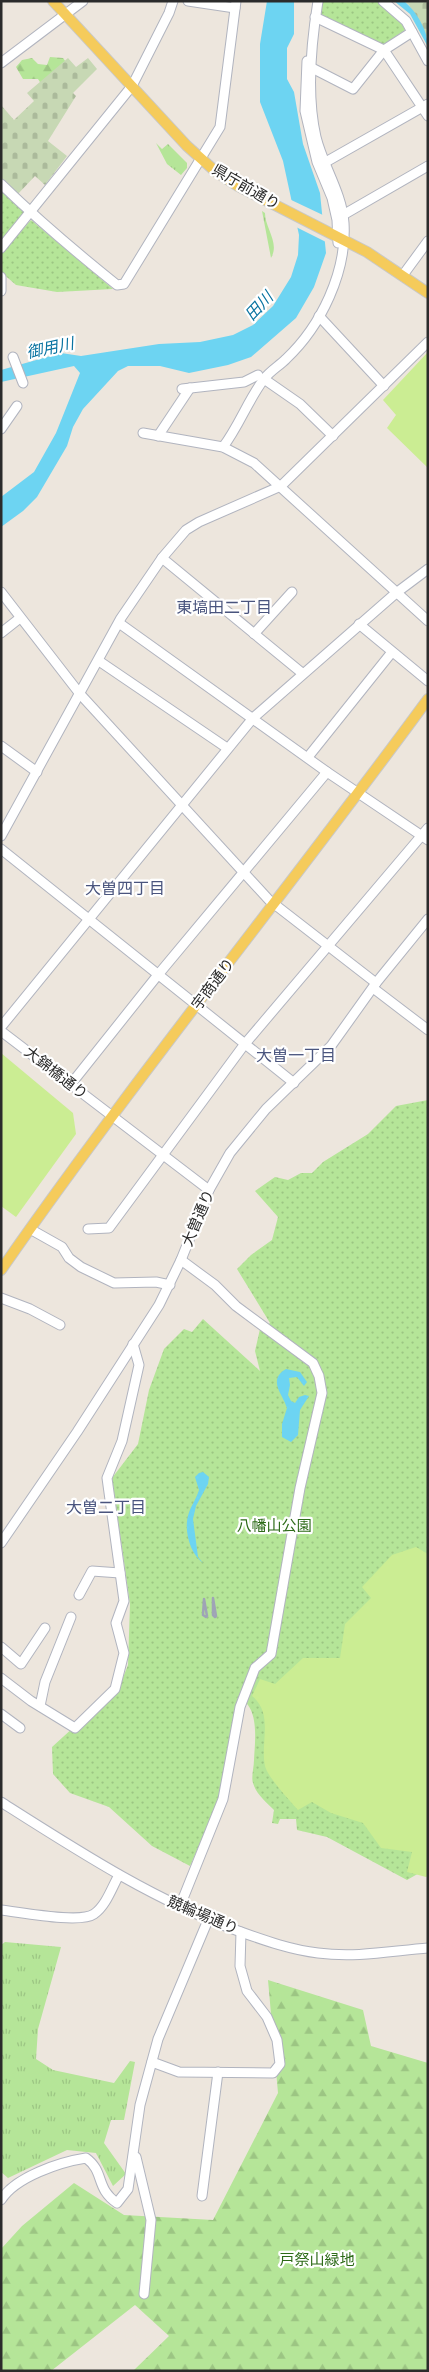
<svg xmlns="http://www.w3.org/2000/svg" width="429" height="2372" font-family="Roboto,'Noto Sans JP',sans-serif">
<defs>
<pattern id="grass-tufts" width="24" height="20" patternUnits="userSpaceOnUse" patternTransform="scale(1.25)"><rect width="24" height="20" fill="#b5e598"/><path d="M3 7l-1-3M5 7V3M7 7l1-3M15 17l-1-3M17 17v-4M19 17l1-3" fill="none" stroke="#9cc583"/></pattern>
<pattern id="forest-firs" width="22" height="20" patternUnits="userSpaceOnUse" patternTransform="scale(1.25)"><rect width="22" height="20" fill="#b5e598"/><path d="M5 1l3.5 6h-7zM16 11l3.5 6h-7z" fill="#9cc583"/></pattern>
<pattern id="cemetery-stones" width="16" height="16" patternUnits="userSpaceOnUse" patternTransform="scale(1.25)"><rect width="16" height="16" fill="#c7d8b4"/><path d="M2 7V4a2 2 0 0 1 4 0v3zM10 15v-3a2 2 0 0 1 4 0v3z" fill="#abba9b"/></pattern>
<pattern id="park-dots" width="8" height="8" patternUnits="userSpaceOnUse" patternTransform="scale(1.25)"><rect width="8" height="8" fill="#b5e598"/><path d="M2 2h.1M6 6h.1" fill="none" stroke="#9cc583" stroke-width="1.8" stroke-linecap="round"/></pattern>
</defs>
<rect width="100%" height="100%" fill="#ede6dd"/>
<g fill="url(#grass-tufts)">
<path d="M156,143L162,149L168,144L187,163V168L181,175L167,164Z"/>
<path d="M262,211L265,213C265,228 280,243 271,258Z"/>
<path d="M5,1942L61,1947L38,2029L36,2059L53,2070L114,2083L130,2061L135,2062L124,2120H111L104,2143L126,2174L113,2186L96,2153L67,2150L8,2178L1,2172V1945Z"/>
</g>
<g fill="url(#forest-firs)">
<path d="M50,57L63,58L71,69L45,90L38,79H23L16,67L22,60L32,58L38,64L47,65Z"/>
<path d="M268,1980L363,2010L371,2046L428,2063V2371H133L169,2336L135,2305L51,2371H1V2249L22,2226L74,2183L124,2215L213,2220L278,2093Z"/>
</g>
<g fill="url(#cemetery-stones)">
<path d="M404,1H428V39L409,5Z"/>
<path d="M68,58L76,67L88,58L97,69L73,93L76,96L48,141L67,156L45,185L35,176L17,195L1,179V105L14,120L34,101L27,93Z"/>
</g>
<g fill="url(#park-dots)">
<path d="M322,1H378L401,22L405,30L383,45L319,15Z"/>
<path d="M1,190L25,213L1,240Z"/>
<path d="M31,220L113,289L57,292L16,285L1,272V254Z"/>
<path d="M428,1100V1868L407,1880L327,1837L297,1830L296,1819H280L278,1824L272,1823L274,1810C266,1802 256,1794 253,1783C251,1777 254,1767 254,1760C255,1739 260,1707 238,1697L221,1796L190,1866L152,1846L109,1807L70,1793L53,1774L52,1747L120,1685L128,1665L130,1604L112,1478L138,1444L149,1390L164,1349L184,1329L192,1332L203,1319L260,1371L255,1351L260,1329L270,1323L237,1269L251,1255L272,1240L278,1217L255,1191L275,1177L288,1180L301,1173H312L323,1162L368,1134L396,1106Z"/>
</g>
<g fill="#cbed93">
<path d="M428,352V468L387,428L396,415L383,400Z"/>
<path d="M1,1053L73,1113L76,1134L16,1217L1,1206Z"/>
<path d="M416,1547L428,1554V1876L426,1877L407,1872L412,1852L381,1848L363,1823L331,1813L312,1802L298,1810C290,1801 267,1776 265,1766C260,1742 274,1714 252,1696L260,1679L275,1684L303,1658H340L345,1624L371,1598L362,1587L392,1555Z"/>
</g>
<g fill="#6dd4f2">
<path d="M267,1H294V34L287,48V79L294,92L303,144L320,193L326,253L314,287L296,318L251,357L228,365L189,373L160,366H128L118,371L83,409L73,427L67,446L37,497L23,511L1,527V497L34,472L56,433L80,373L74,366L1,382V370L61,353L81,356L159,344L200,342L233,335L253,325L273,306L291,277L298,255L299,235L283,161L260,102V44Z"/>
<path d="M394,1H404C417,12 428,31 428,47L410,14Z"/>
<path d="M286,1369L300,1372L307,1382L304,1386L297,1377L289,1378L290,1385L288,1395L291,1401L295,1403L299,1397L305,1395L309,1396L300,1410L298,1435L291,1442L282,1437V1424L287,1408C283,1394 267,1380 286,1369Z"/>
<path d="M203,1472L209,1477L208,1484L196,1506L193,1519L198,1557L203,1563C190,1554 184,1531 188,1516C190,1507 196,1500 199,1490L195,1477L199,1473Z"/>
</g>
<path fill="#ede6dd" d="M287,198L325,216L328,243L294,226Z"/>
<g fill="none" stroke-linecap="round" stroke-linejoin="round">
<g stroke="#b1b4bf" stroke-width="11">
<g id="minor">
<path d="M188,1L235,8"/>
<path d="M383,1L406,21L428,61"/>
<path d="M315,17L384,50L428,116"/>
<path d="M307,61L305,111L317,162L332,198L337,220L338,243"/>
<path d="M1,63L83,1"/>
<path d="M312,68L353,89L384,50L412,32"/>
<path d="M324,163L428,104"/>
<path d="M1,184C38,220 77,253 117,285L124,284L220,127L236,1"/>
<path d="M343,215L428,166"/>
<path d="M1,248L132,86L169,13L173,1"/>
<path d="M403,275L428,241"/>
<path d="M1,277V291"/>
<path d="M319,316L384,386"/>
<path d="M13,357L23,383"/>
<path d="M264,379L300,404L333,436"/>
<path d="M182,389L244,382L258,375"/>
<path d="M1,429L17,406"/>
<path d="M143,433L223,447L254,463L428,621"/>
<path d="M158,436L190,388"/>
<path d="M223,447C239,426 248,400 264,379C270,371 279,366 286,359C321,326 347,272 344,223C342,193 323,166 316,137C306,94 311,44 318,1"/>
<path d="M162,558L302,673"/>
<path d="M1,592L80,694L269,900L376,983"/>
<path d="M119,623L327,772L428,840"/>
<path d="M359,624L428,681"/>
<path d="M1,633L20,618"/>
<path d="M254,634L292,592"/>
<path d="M99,661L227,748"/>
<path d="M1,746L37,772"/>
<path d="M308,757L392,652"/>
<path d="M1,836L121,618L162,558L186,530L199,522L281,486L428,342"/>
<path d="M1,849L294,1083"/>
<path d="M373,988L428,1030"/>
<path d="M1,1027L253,718L396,593L428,569"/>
<path d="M1,1031L209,1190"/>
<path d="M71,1084L157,976L327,772"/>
<path d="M30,1229L62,1247L69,1258L81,1267L114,1283L156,1282L170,1285"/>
<path d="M88,1229L109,1228L244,1045L428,828"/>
<path d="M1,1298L30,1309L60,1325"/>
<path d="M1,1543L77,1432L159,1305L181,1260L209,1190L230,1153L266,1109L331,1046L376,983L428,919"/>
<path d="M79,1595L92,1571L120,1573"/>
<path d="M1,1647L21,1664L45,1628"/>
<path d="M1,1678L31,1701L75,1728L115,1689L124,1653L116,1623L124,1601L107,1478L122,1441L139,1365L133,1344"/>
<path d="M40,1706L45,1682L71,1617"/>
<path d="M1,1714L20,1728"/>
<path d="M1,1802C78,1851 155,1901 241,1932C266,1941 292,1950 318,1953C356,1958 391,1951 428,1948"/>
<path d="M180,1906L223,1799L240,1707L255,1668L271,1654L300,1488L322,1393L319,1376L313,1363L236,1306L215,1285L181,1260"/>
<path d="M1,1910C20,1912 80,1924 94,1914C106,1906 112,1887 119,1875"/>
<path d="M152,2062L179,2072L273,2073L280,2064L277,2040L267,2017L247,1991L240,1966L241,1932"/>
<path d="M136,2157L151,2220L144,2294"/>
<path d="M202,2196L218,2072"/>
<path d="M1,2200C15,2177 60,2162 86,2158C105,2172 95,2188 117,2203L128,2189L140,2105L158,2039L208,1920"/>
</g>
</g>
<g stroke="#c8c8c8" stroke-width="12">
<g id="major">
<path d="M53,1L187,146L215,171L238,186L367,252L428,293"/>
<path d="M1,1270C137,1075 287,891 428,699"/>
</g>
</g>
<use href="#minor" stroke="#fff" stroke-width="9"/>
<use href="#major" stroke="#f5cb5b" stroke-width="10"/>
<g stroke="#9fa4b6" stroke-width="2.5">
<path d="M213,1598L216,1616L215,1617L213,1615Z"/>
<path d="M204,1599L207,1616L206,1617L203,1615Z"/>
</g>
</g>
<g text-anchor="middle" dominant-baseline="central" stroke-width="4.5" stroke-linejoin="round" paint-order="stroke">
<g font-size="15" fill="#2b2b2b" stroke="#fff">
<text transform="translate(246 187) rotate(30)">県庁前通り</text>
<text transform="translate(213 984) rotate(-53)">宇商通り</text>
<text transform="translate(56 1073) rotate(38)">大錦橋通り</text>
<text transform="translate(198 1218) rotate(-67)">大曽通り</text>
<text transform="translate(203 1915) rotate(23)">競輪場通り</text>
</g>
<g font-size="15" fill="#2d6b18" stroke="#fff">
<text x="274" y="1526">八幡山公園</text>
<text x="317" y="2260">戸祭山緑地</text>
</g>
<g font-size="16" font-style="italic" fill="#0973a1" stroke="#fff">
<text transform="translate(259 306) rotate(-47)">田川</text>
<text transform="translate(50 348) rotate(-12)">御用川</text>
</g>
<g font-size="16" fill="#4a557e" stroke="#fff">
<text x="224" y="607">東塙田二丁目</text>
<text x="125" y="888">大曽四丁目</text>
<text x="296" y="1055">大曽一丁目</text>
<text x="106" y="1507">大曽二丁目</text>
</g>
</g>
<rect width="429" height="2372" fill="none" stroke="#2b2b2b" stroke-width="5"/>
</svg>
